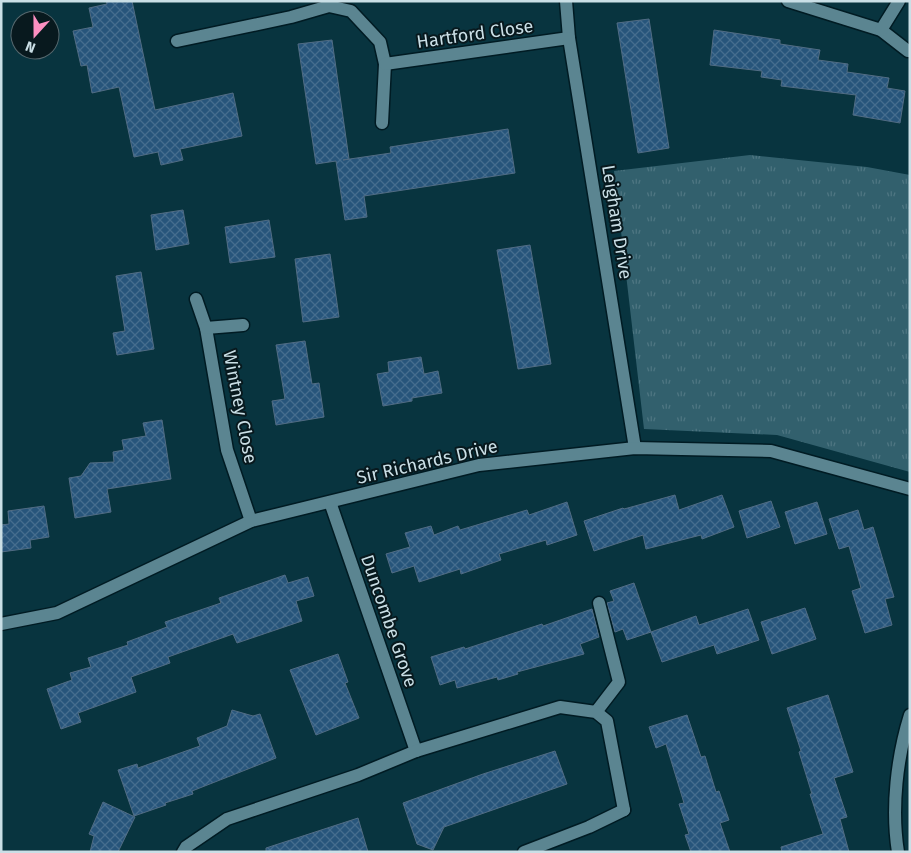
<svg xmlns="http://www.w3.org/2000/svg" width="911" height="853" font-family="'Fira Sans',sans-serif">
<defs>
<pattern id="park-tufts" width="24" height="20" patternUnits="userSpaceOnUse" patternTransform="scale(1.25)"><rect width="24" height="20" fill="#32606d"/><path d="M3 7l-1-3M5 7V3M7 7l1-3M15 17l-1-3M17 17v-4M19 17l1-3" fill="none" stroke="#4e7682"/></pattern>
<pattern id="building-cross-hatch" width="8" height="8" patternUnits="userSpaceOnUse" patternTransform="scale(1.25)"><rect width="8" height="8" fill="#27557b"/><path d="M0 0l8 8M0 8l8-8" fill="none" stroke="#456d8e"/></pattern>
</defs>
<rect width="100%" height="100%" fill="#08343f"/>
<path fill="url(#park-tufts)" d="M750,155L867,167L910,175V472L777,435L644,429L614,171Z"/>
<g fill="url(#building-cross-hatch)" stroke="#516c84">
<path d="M106,1H132L155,110L233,93L242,136L180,149L183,160L161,165L158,152L134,157L119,87L92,93L87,65L81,66L73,31L93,27L89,8L107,4Z"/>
<path d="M649,19L669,148L638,153L617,23Z"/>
<path d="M714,30L780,40V44L820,50L818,60L848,64L847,72L889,78L887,88L905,91L900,123L853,115L856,95L781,86L782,80L761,77L762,71L710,65Z"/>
<path d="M332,40L349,159L343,160L391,153L390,147L508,129L515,173L364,196L367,217L345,220L336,161L316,164L298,44Z"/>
<path d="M183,210L189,244L156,250L151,215Z"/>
<path d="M269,220L275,257L230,263L225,227Z"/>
<path d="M530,245L551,364L518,369L497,250Z"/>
<path d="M330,254L339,317L303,322L295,259Z"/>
<path d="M141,272L154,349L117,355L113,333L125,331L116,276Z"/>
<path d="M305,341L312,384L319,383L324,417L276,425L272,401L285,399L276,345Z"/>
<path d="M421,357L424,374L438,371L442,393L412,398V401L383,406L377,374L389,372L388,362Z"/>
<path d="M162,420L171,479L107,489L111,512L75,518L69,478L81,476L90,463L114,462L113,452L124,450L122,440L146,436L143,423Z"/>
<path d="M675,495L679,510L722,495L734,527L702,539L701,535L646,549L643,535L594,551L584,521L623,508L624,509Z"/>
<path d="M771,501L780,527L747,538L739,511Z"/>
<path d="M567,502L577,535L547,545L546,540L499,554L501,560L461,574L460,569L419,582L414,566L392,573L386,554L410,547L405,533L431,526L434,535L458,526L460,530L527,510L529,515Z"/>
<path d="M817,502L827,534L795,544L785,512Z"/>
<path d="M44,506L49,537L30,540L31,548L1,552V525L9,524L8,511Z"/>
<path d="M858,510L864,530L873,527L894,597L885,599L892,625L865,633L852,591L861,588L849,546L839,549L829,519Z"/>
<path d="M285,575L288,583L308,577L314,596L296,601L302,621L237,643L233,634L168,657L170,663L131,677L136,692L78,713L81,722L61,729L47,689L72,680L70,673L91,667L88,658L128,645L127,642L167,627L165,622L221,603L219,598Z"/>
<path d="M634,583L651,632L627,640L623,629L615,632L607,603L614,601L610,591Z"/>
<path d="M805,608L816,639L772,654L761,622Z"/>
<path d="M592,609L599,637L580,644L584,654L517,672L518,674L498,680L497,677L457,688L455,680L440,685L431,657L464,647L465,649L542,624L543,626Z"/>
<path d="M748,609L759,640L717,654L714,645L662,662L651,632L696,616L699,625Z"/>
<path d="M338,654L348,682L345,683L359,718L316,735L290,670Z"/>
<path d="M828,695L853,772L834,778L847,817L840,819L849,852H782L781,847L823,834L810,794H812L799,752L801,751L787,708Z"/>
<path d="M232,710L253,716L260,714L276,758L192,791L193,794L165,803L166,805L134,816L118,770L137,764L138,768L200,746L197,738L227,726Z"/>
<path d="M687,715L701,757L705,756L716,792L719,791L729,820L720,823L730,852H691L685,835L689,834L679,804L684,803L666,744L656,748L649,727Z"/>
<path d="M555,751L567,784L444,827L433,850L417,844L403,803L483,774Z"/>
<path d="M103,802L135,817L118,852H90L94,836L89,834Z"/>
<path d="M358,818L368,852H266V848Z"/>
</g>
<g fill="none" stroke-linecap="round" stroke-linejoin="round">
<g stroke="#001b23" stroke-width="15">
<g id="lane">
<path d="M596,712L619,682L599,603"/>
<path d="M524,852L589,827L624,810"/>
</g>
</g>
<g stroke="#001b23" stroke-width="15">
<g id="street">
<path d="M566,1L569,38L635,448"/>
<path d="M788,1L881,30L908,51"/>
<path d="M881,30L899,1"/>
<path d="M177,41L291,17L329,6L351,11L380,42L385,64L382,123"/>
<path d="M385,64L569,38"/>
<path d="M196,299L206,328L227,450L251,521"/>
<path d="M206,328L243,325"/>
<path d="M330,502L416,751"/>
<path d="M1,624L57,613L251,521L479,465L635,448L771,451L910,489"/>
<path d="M183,852L186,847L227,819L358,775L416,751L560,707L596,712L607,721L624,810"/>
<path d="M898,852C891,808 897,757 910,715"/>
</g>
</g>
<use href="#lane" stroke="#5b8591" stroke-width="12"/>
<use href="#street" stroke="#5b8591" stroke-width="12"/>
</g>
<g text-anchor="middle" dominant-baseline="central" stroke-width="4" stroke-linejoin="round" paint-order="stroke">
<g font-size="18" fill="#cadfe6" stroke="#08191e">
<text transform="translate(475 34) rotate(-8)">Hartford Close</text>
<text transform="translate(617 222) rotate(81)">Leigham Drive</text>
<text transform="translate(240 407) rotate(79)">Wintney Close</text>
<text transform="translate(427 462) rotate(-13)">Sir Richards Drive</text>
<text transform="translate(389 621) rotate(71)">Duncombe Grove</text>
</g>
</g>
<rect width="911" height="853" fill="none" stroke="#cadfe6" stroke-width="5"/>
<g transform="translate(35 35) rotate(201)"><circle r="24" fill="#08191e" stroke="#56686e"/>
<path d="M0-4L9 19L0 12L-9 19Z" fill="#fc8fc1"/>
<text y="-8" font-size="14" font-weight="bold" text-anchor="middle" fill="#cadfe6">N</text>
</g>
</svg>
